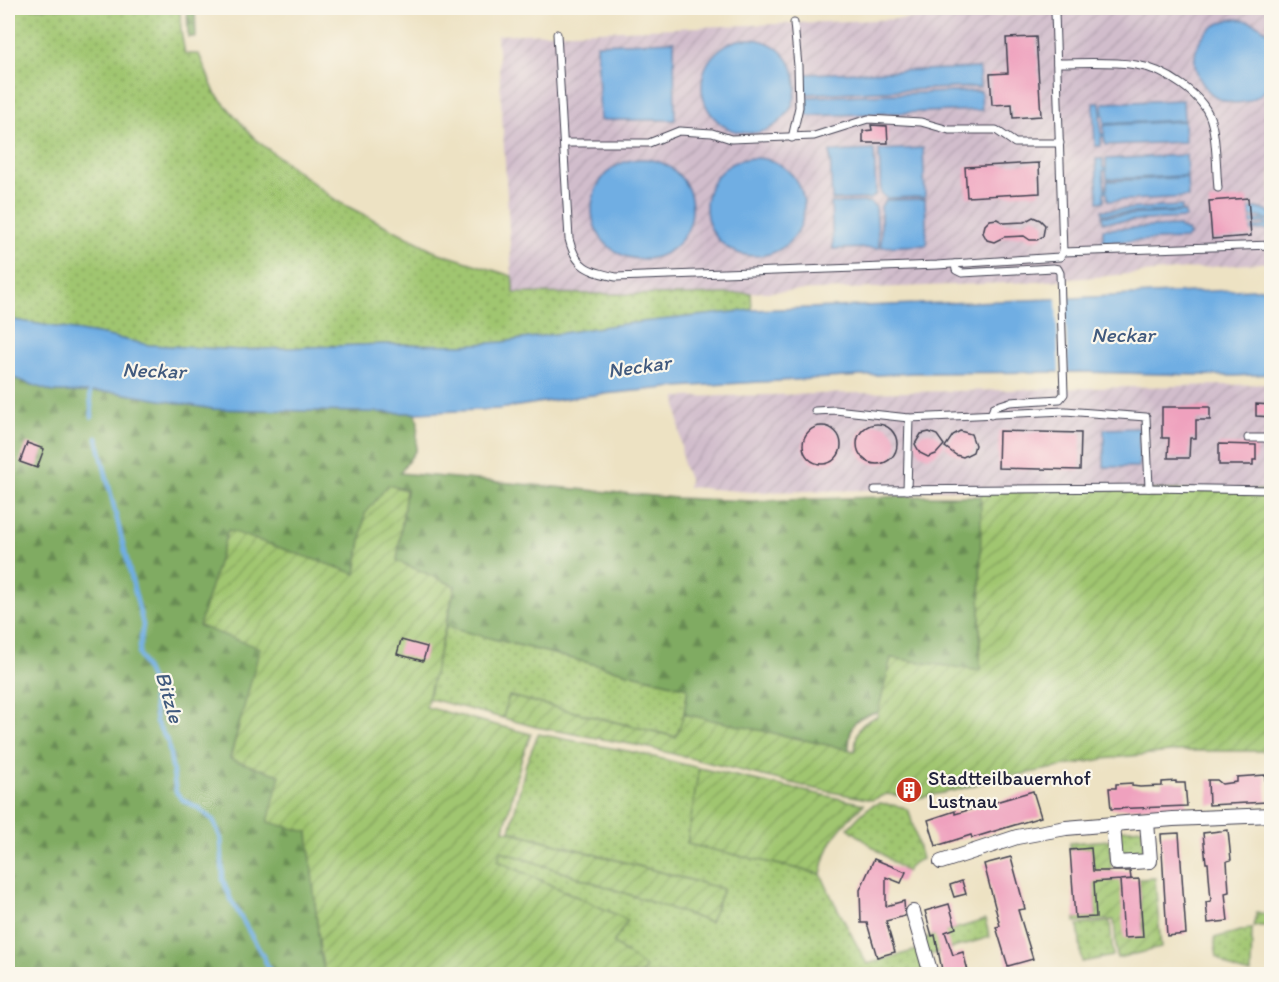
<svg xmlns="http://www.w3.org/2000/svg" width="1279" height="982" font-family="Itim,sans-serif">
<defs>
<pattern id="industrial-furrows" width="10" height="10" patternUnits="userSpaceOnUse" patternTransform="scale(1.5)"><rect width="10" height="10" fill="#d1bdcc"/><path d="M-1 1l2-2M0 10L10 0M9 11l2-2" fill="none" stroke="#b3a2b0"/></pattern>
<pattern id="grass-dots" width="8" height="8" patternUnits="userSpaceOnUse" patternTransform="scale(1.5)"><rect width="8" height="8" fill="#a0c670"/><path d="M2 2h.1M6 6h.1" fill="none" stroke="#82a05d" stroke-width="1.8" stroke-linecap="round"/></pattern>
<pattern id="forest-firs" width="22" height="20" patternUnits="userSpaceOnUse" patternTransform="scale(1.5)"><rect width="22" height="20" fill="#80ab62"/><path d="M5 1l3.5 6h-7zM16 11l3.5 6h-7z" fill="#688b52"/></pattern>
<pattern id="garden-furrows" width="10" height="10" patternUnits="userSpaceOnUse" patternTransform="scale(1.5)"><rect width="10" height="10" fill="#a0c670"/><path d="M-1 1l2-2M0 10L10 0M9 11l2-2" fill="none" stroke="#82a05d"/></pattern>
</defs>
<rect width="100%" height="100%" fill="#fbf7ec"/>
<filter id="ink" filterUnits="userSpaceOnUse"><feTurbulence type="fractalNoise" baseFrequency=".0167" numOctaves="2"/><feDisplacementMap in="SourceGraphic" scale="12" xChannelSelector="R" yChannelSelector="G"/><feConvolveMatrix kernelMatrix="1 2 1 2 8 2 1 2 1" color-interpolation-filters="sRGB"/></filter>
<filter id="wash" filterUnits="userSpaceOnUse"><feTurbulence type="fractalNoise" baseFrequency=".008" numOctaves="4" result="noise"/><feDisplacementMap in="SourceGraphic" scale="24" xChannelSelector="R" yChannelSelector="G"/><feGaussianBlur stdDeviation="1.35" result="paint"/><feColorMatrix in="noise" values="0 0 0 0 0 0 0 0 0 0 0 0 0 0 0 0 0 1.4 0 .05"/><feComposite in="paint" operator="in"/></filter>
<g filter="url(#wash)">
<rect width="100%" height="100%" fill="#ede2c3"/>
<g fill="url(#industrial-furrows)">
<path d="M1176,8H1271V262L1036,282L686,295L513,293L497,35Z"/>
<path d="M1271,384V490H875L750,492L688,487L689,479L683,465L676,397Z"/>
</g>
<g fill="url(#grass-dots)" stroke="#617456" stroke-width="1.5">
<path d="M8,8H180L181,31L185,54H199L215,93L256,140L337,201L439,253L512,276L514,293L686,295L751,293L752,310L615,325L503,342L462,345L384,344L240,350L148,345L103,335L8,319Z"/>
<path d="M446,627L688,688L684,714L677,737L509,696L503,718L427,698Z"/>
<path d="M538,734L638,753L699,768L687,844L821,874L832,898L867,964L917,950L925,974H641L645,968L613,943L628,920L498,861L501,851L710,922L723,889L510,831L526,764Z"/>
<path d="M880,803L903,807L909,811L922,859L913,863L906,872L848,828C858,818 866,806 880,803Z"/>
<path d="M1142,828L1144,854L1122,856L1119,830Z"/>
<path d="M985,920L990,937L926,956L921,939Z"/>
<path d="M1110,922L1113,956L1082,962L1078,925Z"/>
<path d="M1248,929H1252L1251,973C1237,973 1227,966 1217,957L1214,938Z"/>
</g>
<g fill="url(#forest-firs)" stroke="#51664e" stroke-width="1.5">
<path d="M187,8H195L196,37H188Z"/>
<path d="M8,376L53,392H115L213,409L416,413L418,423L416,450L400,473L676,498L753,501L907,496H981L980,671L891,658L879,712C852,717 850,724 849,750L684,714L688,688L446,627L455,586L397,561L406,490L365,514L356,574L261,648L230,758L280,775L308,831L320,951L325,974H8Z"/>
</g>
<g fill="url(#garden-furrows)" stroke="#617456" stroke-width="1.5">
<path d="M388,485L406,490L397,561L455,586L426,707L531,734L521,760L504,830L723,889L710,922L501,851L498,861L628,920L613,943L646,968L641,974H325L320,951L308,832L268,822L280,775L230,759L260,648L199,626L228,530L356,574L365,514Z"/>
<path d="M981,490H1271V751H1179L1103,759L991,780L957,790L918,798L886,794L872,800L816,789L641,746L536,727L503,718L509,696L676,737L684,714L855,751C856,733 858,722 877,717L891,658L980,671Z"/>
<path d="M699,768L864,804C839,829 828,838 821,874L687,844Z"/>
<path d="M1110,840L1112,880H1120L1143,936L1139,879L1155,878L1161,948L1117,958L1114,920L1075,922V918L1096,916L1091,849L1070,850V843Z"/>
<path d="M1257,912L1271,916V926H1253Z"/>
</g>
<g fill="#70aee3" stroke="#49688f" stroke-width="1.5">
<path d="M1231,19C1248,19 1262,23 1271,37V85C1218,143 1153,42 1231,19Z"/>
<circle cx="749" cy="86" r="47"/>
<path d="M674,41L675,120H600L597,44Z"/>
<path d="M979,68L980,87L805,94L804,74Z"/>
<path d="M981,91L982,110L807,116L806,97Z"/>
<path d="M1183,100L1184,120L1104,124V115H1100L1101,134H1104V125L1184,121L1185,142L1105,145L1104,136L1101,137V146H1095L1093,103H1100L1101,113L1103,112V103Z"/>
<path d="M923,148L925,197L886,198L881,193L879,150Z"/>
<path d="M874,150L876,194L871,199L832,200L830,152Z"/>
<path d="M1186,155L1187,176L1107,179L1106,170L1103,171L1105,190L1107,189V181L1187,177L1188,197L1108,201L1107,192H1104V201L1098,202L1096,159H1103V168H1106V159Z"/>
<circle cx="755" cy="207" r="49"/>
<circle cx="642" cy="209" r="50"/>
<path d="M925,199L927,245L881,247V206L886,200Z"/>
<path d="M870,202L876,207L879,248L833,249L831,203Z"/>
<path d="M1182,206V211L1102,214V210Z"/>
<path d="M1256,208L1271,212V220L1258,217H1250L1249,209Z"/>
<path d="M1185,212V218L1103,222L1102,216Z"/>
<path d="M1250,220H1265L1271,226V229L1251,231V228L1266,226L1264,223L1250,224Z"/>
<path d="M1179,226L1180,228L1188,231V234L1190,235L1185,239L1103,242V229Z"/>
<path d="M1271,288V374L1234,376L1082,372L912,373L677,387L583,396L499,409L416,413L213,409L115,392H53L8,376V319L103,335L149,345L240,350L384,344L462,345L503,342L615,325L752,310L1053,299Z"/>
<path d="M1139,428V467H1104V429Z"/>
</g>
<path fill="#ede2c3" d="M1065,295L1068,375L1059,376L1056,296Z"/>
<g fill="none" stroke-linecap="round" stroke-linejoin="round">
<g stroke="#70aee3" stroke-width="4.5">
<path d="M90,393L92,417"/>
<path d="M97,438L143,625L139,654L151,681L156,722L168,742L176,792L183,800L200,809L213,820L221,839L223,880L231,900L264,958L271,974"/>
</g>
</g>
<g id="blocks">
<g fill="#efa1be">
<path d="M1036,37L1041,116L1013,118L1012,104L992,105L990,74L1008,73L1006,38Z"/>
<path d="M871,125L887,126L888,143H863V131L872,130Z"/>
<path d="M1039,163L1040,193L967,197L965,167Z"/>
<path d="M1248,198L1251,236L1212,239L1209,201Z"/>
<path d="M1033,217L1040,220L1045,225L1043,236L1037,240H1030L1024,236L1004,237L994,242L987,240L983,233L985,225L990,220L997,219L1004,223L1024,222Z"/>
<path d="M1256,404L1272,405V417L1256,416Z"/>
<path d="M1162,407H1210V420H1196V438H1190L1189,458H1168L1169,438H1162Z"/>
<circle cx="877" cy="444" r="20"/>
<circle cx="822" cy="445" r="19"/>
<path d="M960,431L971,434L975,445L973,452L963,457L956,455L945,447L953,435Z"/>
<path d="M999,431L1081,433L1080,470L998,468Z"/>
<path d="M929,432L937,435L944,445L936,454L928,457L920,453L915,444L921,434Z"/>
<path d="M27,443L44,449L37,468L20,462Z"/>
<path d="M1219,444L1256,445V460H1253V465H1219Z"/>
<path d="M401,640L427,647L423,661L397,654Z"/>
<path d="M1265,775L1267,802L1209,805L1208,780H1217L1222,784L1237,782V777Z"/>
<path d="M1176,781V783H1185L1187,806L1111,809L1109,788H1116V784L1132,783V786L1140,787L1162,786V782Z"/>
<path d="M1033,791L1041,817L972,838L971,835L936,846L928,820L955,811V814Z"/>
<path d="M1228,830L1231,860L1227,861L1229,892L1225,893L1228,921L1208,923L1206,902L1211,901L1208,863H1206L1203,833Z"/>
<path d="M1179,833L1186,934L1167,936L1161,834Z"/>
<path d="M1091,848L1093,871H1130L1131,879L1120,880L1139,879L1143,937L1124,938L1120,880L1094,882L1096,917L1075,918L1070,850Z"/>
<path d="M1011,857L1025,909L1018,910L1033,959L1008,966L996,927L1000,926L984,864Z"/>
<path d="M874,859L906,872L901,883L886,877V906L904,901L905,916L886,921L895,952L877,957L867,923H861L860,890Z"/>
<path d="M962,881L966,894L954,897L950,885Z"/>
<path d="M949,904L956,928L945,932L953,955L963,952L968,971L955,975H943L935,935L932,936L925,911Z"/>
</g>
</g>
</g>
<g filter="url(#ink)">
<use href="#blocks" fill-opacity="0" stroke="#403f4f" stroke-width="1.5"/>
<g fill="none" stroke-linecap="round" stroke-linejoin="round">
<g stroke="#403f4f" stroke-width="9">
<g id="lane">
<path d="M1055,12L1063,252L1272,245"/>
<path d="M557,34L569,239C576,268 588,271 616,277L937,265L1060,257L1063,252"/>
<path d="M1057,63C1083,63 1110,61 1136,65C1164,69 1206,95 1212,124C1217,144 1216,168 1218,188"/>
<path d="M792,138L799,107L798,66L794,23"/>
<path d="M564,143H649L679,131L712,133L731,139L814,136L868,119L921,122L949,130H996L1015,143H1060"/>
<path d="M955,264L956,270L962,273L1053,268L1058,269L1060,273L1064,394L1060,399L1010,402L994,407L991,415"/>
<path d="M815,411L835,410L909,418"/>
<path d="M1248,438H1264L1272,440"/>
<path d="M875,490L1149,488L1272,490"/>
<path d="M907,490L909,418L1065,411L1146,417L1149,488"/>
</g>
</g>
<g stroke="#403f4f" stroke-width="16">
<g id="street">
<path d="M1113,824L1116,863L1150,861L1147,822"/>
<path d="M941,862L1017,837L1066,828L1173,819L1272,815"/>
<path d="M913,912L931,974"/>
</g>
</g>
<use href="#lane" stroke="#fff" stroke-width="7"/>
<use href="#street" stroke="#fff" stroke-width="14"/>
</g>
</g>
<defs>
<g id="building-disc" transform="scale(1.35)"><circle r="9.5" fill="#c8321e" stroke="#fbf7ec"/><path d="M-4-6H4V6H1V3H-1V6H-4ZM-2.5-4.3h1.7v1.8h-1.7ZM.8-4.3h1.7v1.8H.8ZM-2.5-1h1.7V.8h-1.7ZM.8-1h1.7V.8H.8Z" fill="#fff"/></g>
</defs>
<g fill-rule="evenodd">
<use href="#building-disc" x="909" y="790"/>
</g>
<g text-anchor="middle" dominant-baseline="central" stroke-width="4.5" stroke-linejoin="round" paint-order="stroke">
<g font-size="20" fill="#22223b" stroke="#fbf7ec" text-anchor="start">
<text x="928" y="778">Stadtteilbauernhof<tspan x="928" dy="23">Lustnau</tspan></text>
</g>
<g font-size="21" font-style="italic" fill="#415a7e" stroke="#fbf7ec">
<text x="1123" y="334">Neckar</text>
<text transform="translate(639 366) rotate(-8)">Neckar</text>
<text transform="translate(154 370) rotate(2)">Neckar</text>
<text transform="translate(170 697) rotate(74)">Bitzle</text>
</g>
</g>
<rect width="1279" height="982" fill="none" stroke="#fbf7ec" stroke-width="30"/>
</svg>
